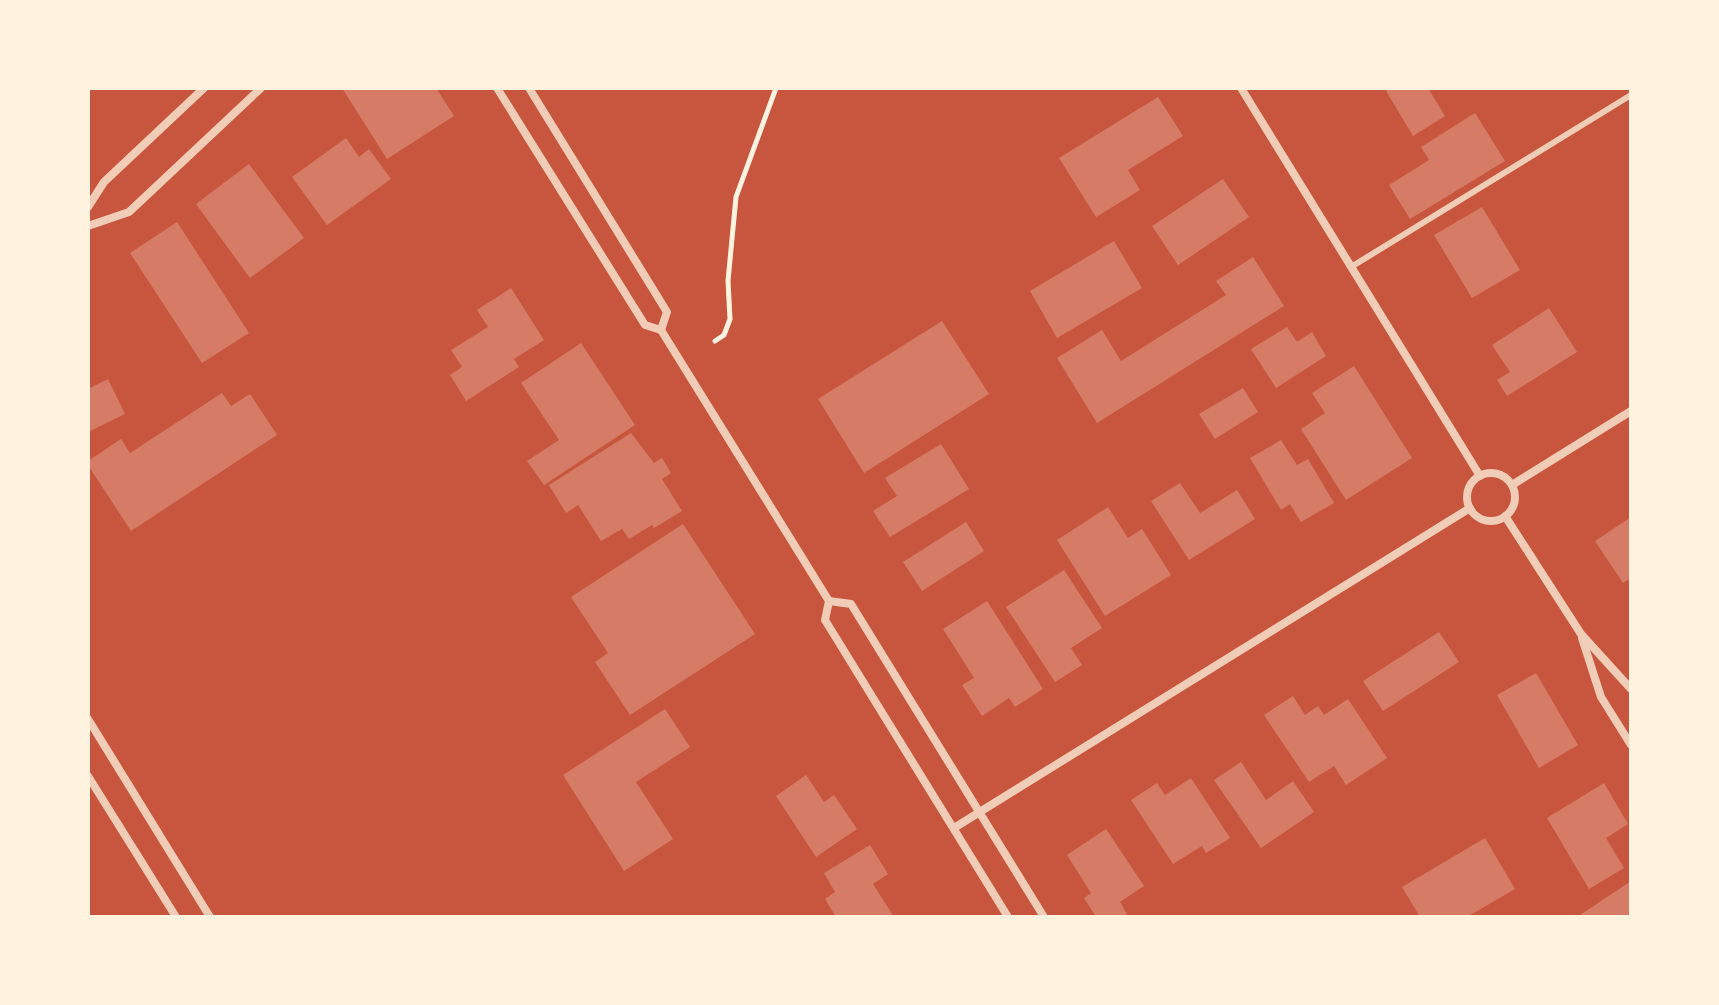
<svg xmlns="http://www.w3.org/2000/svg" width="1719" height="1005" font-family="'Libre Baskerville',serif">
<rect width="100%" height="100%" fill="#c8553d"/>
<g fill="#d67c66">
<path d="M342,88H436L454,116L387,159Z"/>
<path d="M1391,88H1428L1445,116L1413,136L1386,91Z"/>
<path d="M1158,97L1183,136L1128,170L1140,190L1096,217L1059,158Z"/>
<path d="M1475,113L1505,161L1410,219L1389,185L1429,160L1421,147Z"/>
<path d="M346,138L359,157L369,149L391,179L327,225L292,177Z"/>
<path d="M249,164L304,238L250,278L196,204Z"/>
<path d="M1223,179L1249,217L1178,265L1152,226Z"/>
<path d="M1482,207L1520,270L1472,298L1434,235Z"/>
<path d="M177,222L249,333L202,363L130,253Z"/>
<path d="M1114,241L1142,288L1057,338L1030,291Z"/>
<path d="M1253,257L1284,306L1097,423L1057,358L1102,330L1121,361L1226,295L1216,281Z"/>
<path d="M511,288L544,340L514,359L519,367L466,401L450,375L462,367L451,350L488,327L477,310Z"/>
<path d="M1549,308L1577,352L1507,396L1497,380L1510,372L1492,345Z"/>
<path d="M942,321L989,394L864,473L818,399Z"/>
<path d="M1287,327L1297,342L1312,332L1326,356L1276,388L1251,349Z"/>
<path d="M581,343L635,425L544,485L527,461L559,440L521,383Z"/>
<path d="M1354,366L1412,458L1346,500L1301,429L1325,413L1312,393Z"/>
<path d="M108,379L125,414L88,432V389Z"/>
<path d="M1243,388L1258,412L1215,439L1199,414Z"/>
<path d="M222,393L231,406L250,394L277,435L131,531L88,465V461L121,439L130,453Z"/>
<path d="M631,433L654,463L662,458L671,473L662,479L682,511L654,528L652,525L629,539L622,529L601,541L578,505L566,513L549,485Z"/>
<path d="M1281,440L1297,465L1308,459L1334,503L1301,522L1290,504L1281,510L1250,458Z"/>
<path d="M941,444L969,489L890,537L873,511L897,496L885,478Z"/>
<path d="M1180,483L1200,513L1237,490L1255,519L1189,560L1151,501Z"/>
<path d="M1108,507L1128,538L1142,529L1171,575L1105,616L1057,540Z"/>
<path d="M1631,517V578L1623,583L1595,541Z"/>
<path d="M966,522L984,551L922,591L903,562Z"/>
<path d="M683,524L755,634L630,715L595,662L608,653L571,597Z"/>
<path d="M1064,570L1102,628L1071,648L1082,665L1055,682L1006,607Z"/>
<path d="M987,601L1043,689L1015,707L1009,698L982,716L962,685L974,678L943,629Z"/>
<path d="M1439,632L1459,662L1383,711L1363,681Z"/>
<path d="M1536,673L1578,745L1539,768L1497,695Z"/>
<path d="M1293,696L1305,715L1318,706L1324,715L1348,699L1387,758L1346,785L1334,766L1309,782L1264,715Z"/>
<path d="M665,709L690,747L636,782L673,839L624,871L563,775Z"/>
<path d="M1241,762L1266,800L1293,781L1314,812L1261,848L1214,780Z"/>
<path d="M806,775L824,802L834,795L857,829L816,857L776,796Z"/>
<path d="M1191,778L1230,838L1206,853L1202,846L1173,864L1131,800L1157,783L1165,795Z"/>
<path d="M1604,783L1628,824L1606,838L1624,868L1589,889L1547,818Z"/>
<path d="M1106,829L1144,886L1120,902L1127,914L1123,917H1096L1084,898L1091,893L1067,855Z"/>
<path d="M1485,838L1515,889L1467,917H1420L1402,887Z"/>
<path d="M870,845L888,874L873,884L894,917H836L825,899L835,892L824,873Z"/>
<path d="M1631,881V917H1581L1580,915Z"/>
</g>
<g fill="none" stroke-linecap="round" stroke-linejoin="round">
<path stroke="#fff3e0" stroke-width="5" d="M715,341L724,335L730,319L728,281L736,197L776,88"/>
<path stroke="#f1ccb7" stroke-width="6" d="M1351,267L1631,95"/>
<g stroke="#f1ccb7" stroke-width="8">
<path d="M497,88L645,325L661,330"/>
<path d="M529,88L667,312L661,330"/>
<path d="M1241,88L1480,476"/>
<path d="M88,207L104,182L204,88"/>
<path d="M88,226L129,212L261,88"/>
<path d="M661,330L829,601L825,620L1008,917"/>
<circle cx="1491" cy="497" r="24"/>
<path d="M1512,485L1631,411"/>
<path d="M1505,516L1581,634L1631,689"/>
<path d="M829,601L851,604L1044,917"/>
<path d="M1582,638L1601,697L1631,745"/>
<path d="M88,719L210,917"/>
<path d="M88,776L176,917"/>
<path d="M954,828L1470,508"/>
</g>
</g>
<rect width="1719" height="1005" fill="none" stroke="#fff3e0" stroke-width="180"/>
</svg>
